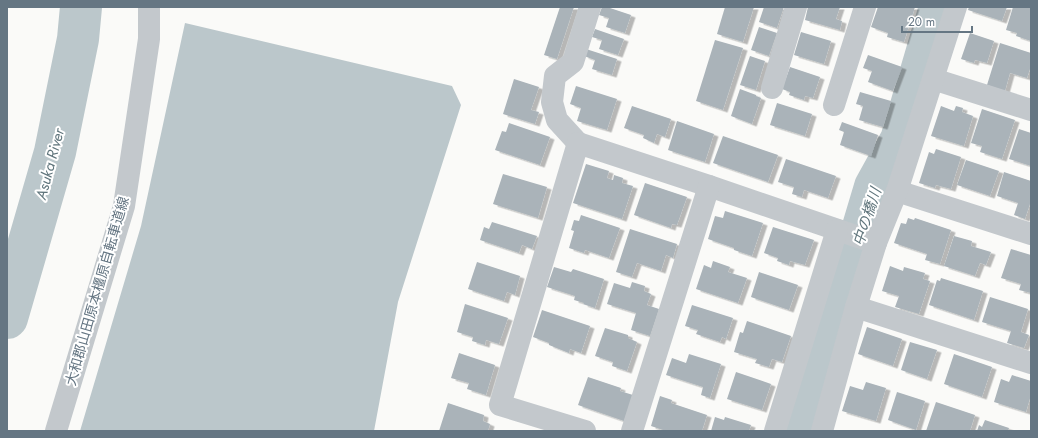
<svg xmlns="http://www.w3.org/2000/svg" width="1038" height="438" font-family="Jost,'Noto Sans JP',sans-serif">
<defs>
<filter id="shadow"><feDropShadow dx="4.5" dy="2.5" stdDeviation="0" flood-color="#0004"/></filter>
</defs>
<rect width="100%" height="100%" fill="#fafaf8"/>
<path fill="#bbc7cb" d="M185,23L452,86L461,105L398,302L374,431H80L141,226Z"/>
<g fill="none" stroke-linecap="round" stroke-linejoin="round">
<g stroke="#bbc7cb" stroke-width="42">
<path d="M7,318L55,152L78,39L81,7"/>
<path d="M802,431L875,187L901,140L940,7"/>
</g>
</g>
<g fill="#aab3b9" filter="url(#shadow)">
<path d="M560,7H574L557,59L544,55Z"/>
<path d="M602,7H607L631,15L625,33L606,27L609,18L599,15Z"/>
<path d="M725,7H754L743,42L717,34Z"/>
<path d="M764,7H784L777,28L759,22Z"/>
<path d="M808,7H840L836,19L842,21L840,30L805,20Z"/>
<path d="M878,7H915L904,42L887,37L888,33L871,27Z"/>
<path d="M969,7H1007L1002,21L968,10Z"/>
<path d="M1013,7H1031V41L1016,36L1017,33L1006,30Z"/>
<path d="M759,27L777,33L769,56L751,50Z"/>
<path d="M595,29L624,39L618,55L599,49L602,40L592,37Z"/>
<path d="M801,32L831,41L824,64L794,55Z"/>
<path d="M970,33L994,41L987,63L975,60L974,63L961,59Z"/>
<path d="M715,40L743,48L723,110L696,101Z"/>
<path d="M1000,43L1031,53V66L1027,78L1010,73L1005,91L987,85Z"/>
<path d="M586,49L617,59L612,75L592,69L595,60L584,56Z"/>
<path d="M868,55L902,67L893,91L868,82L872,71L863,68Z"/>
<path d="M750,56L765,61L756,90L740,85Z"/>
<path d="M790,67L820,77L813,98L805,96L804,100L789,95L790,92L782,89Z"/>
<path d="M514,79L539,87L531,110L539,112L535,124L503,114Z"/>
<path d="M576,86L617,99L607,130L577,121L581,108L570,104Z"/>
<path d="M740,89L756,95V96L761,98L752,124L731,116Z"/>
<path d="M860,92L891,101L883,127L859,120L863,106L856,104Z"/>
<path d="M777,103L812,114L805,136L770,125Z"/>
<path d="M632,106L671,119L665,137L657,134L654,143L643,138L644,135L624,128Z"/>
<path d="M941,106L954,111L956,106L963,108L962,112L973,116L964,146L931,136Z"/>
<path d="M982,109L1015,120L1002,159L980,152L982,146L971,143Z"/>
<path d="M677,121L714,134L705,162L668,150Z"/>
<path d="M842,122L878,135L871,156L840,145L844,132L839,130Z"/>
<path d="M509,123L550,137L540,165L495,150L502,131L506,132Z"/>
<path d="M1019,129L1031,133V166L1009,159Z"/>
<path d="M723,136L778,155L768,182L713,163Z"/>
<path d="M936,149L961,157L951,189L936,185L935,188L919,183L929,152L934,154Z"/>
<path d="M786,159L836,176L828,198L804,190L802,197L792,194L794,187L778,182Z"/>
<path d="M966,160L999,171L990,196L957,185Z"/>
<path d="M586,164L609,171L607,178L613,180L614,175L623,178L622,183L633,186L622,219L573,203Z"/>
<path d="M1004,172L1031,181V201L1025,219L1014,215L1018,203L997,196Z"/>
<path d="M503,174L547,187L538,218L493,204Z"/>
<path d="M645,183L687,197L677,225L672,224L671,228L634,215Z"/>
<path d="M725,211L763,223L752,256L734,250V248L708,239L715,216L723,218Z"/>
<path d="M581,215L620,228L609,258L585,250L584,253L569,248L574,231L571,230L574,220L579,221Z"/>
<path d="M908,218L914,220L915,218L951,230L940,264L925,260L927,254L894,243L901,223L906,224Z"/>
<path d="M492,222L537,236L532,249L522,245L519,253L480,240L484,227L489,229Z"/>
<path d="M773,227L814,240L805,265L790,261L789,265L777,261L778,258L764,253Z"/>
<path d="M630,229L677,244L673,258L666,255L661,271L637,263L632,277L616,272Z"/>
<path d="M954,236L972,241L971,246L991,252L986,265L980,263L975,276L944,266Z"/>
<path d="M1011,249L1031,255V293L1019,290L1021,284L1001,278Z"/>
<path d="M713,261L730,267L728,272L747,278L738,303L696,289L704,265L711,268Z"/>
<path d="M477,262L520,276L515,295L507,292L504,301L468,289Z"/>
<path d="M890,266L903,271L904,267L925,273L923,279L930,281L919,314L895,307L899,296L882,291Z"/>
<path d="M554,267L571,272L573,269L604,279L595,308L583,304L584,303L574,300L575,296L547,287Z"/>
<path d="M759,272L798,285L789,310L751,297Z"/>
<path d="M941,278L983,291L974,320L929,305L937,280L940,281Z"/>
<path d="M632,282L645,286L644,291L651,294L647,305L659,309L650,336L631,330L636,313L607,304L614,283L630,288Z"/>
<path d="M990,297L1028,309L1021,332L1029,335L1024,348L1007,343L1011,331L982,322Z"/>
<path d="M465,304L508,318L499,344L486,340L485,345L472,341L473,337L457,332Z"/>
<path d="M692,305L733,318L726,339L722,337L720,342L696,334L698,330L685,326Z"/>
<path d="M542,310L590,326L581,353L570,349L569,353L549,345V343L533,337Z"/>
<path d="M747,321L791,336L782,362L772,359L769,367L755,363L757,359L734,352L740,332L743,333Z"/>
<path d="M867,327L902,339L893,366L858,354Z"/>
<path d="M605,328L628,335V338L637,342L627,371L612,366L613,362L595,356Z"/>
<path d="M910,342L937,350L927,379L901,370Z"/>
<path d="M459,353L495,365L486,395L467,389L469,383L451,378Z"/>
<path d="M689,354L721,364L710,398L701,395L703,387L666,375L672,358L686,363Z"/>
<path d="M954,354L992,367L982,397L944,384Z"/>
<path d="M736,372L771,384L762,410L727,399Z"/>
<path d="M1012,375L1031,381V395L1026,412L994,402L1001,379L1009,382Z"/>
<path d="M588,377L621,388L620,391L633,395L624,421L578,405Z"/>
<path d="M866,382L886,388L876,421L842,411L850,386L863,390Z"/>
<path d="M897,392L925,401L916,430L888,420Z"/>
<path d="M660,396L672,400L671,403L707,415L702,431H666L651,426Z"/>
<path d="M936,402L975,415L970,431H926Z"/>
<path d="M448,403L484,415L483,421L490,424L488,431H439Z"/>
<path d="M715,417L724,420L725,417L751,425L749,431H711Z"/>
<path d="M985,420L1009,428L1008,431H977L979,425L982,427Z"/>
</g>
<g fill="none" stroke-linecap="round" stroke-linejoin="round">
<g stroke="#c3c8cc" stroke-width="22">
<path d="M933,79L1031,110"/>
<path d="M772,88L796,7"/>
<path d="M834,105L865,7"/>
<path d="M578,143L557,120L552,102L555,76L573,62L590,7"/>
<path d="M897,191L1031,234"/>
<path d="M856,307L1031,363"/>
<path d="M56,431L124,206L149,39V7"/>
<path d="M585,431L500,405L578,143L709,186L876,243"/>
<path d="M632,431L709,186"/>
<path d="M775,431L837,230"/>
<path d="M822,431L856,307L876,243L897,191L956,7"/>
</g>
</g>
<g text-anchor="middle" dominant-baseline="central" stroke-width="4" stroke-linejoin="round" paint-order="stroke">
<g font-size="14" fill="#657683" stroke="#fff">
<text transform="translate(97 291) rotate(-74)">大和郡山田原本橿原自転車道線</text>
</g>
<g font-size="15" font-style="italic" fill="#60757c" stroke="#fff">
<text transform="translate(50 164) rotate(-75)">Asuka River</text>
<text transform="translate(867 217) rotate(-72)">中の橋川</text>
</g>
</g>
<rect width="1038" height="438" fill="none" stroke="#657683" stroke-width="16"/>
<path d="M902 26v6h70v-6" fill="none" stroke="#657683" stroke-width="2"/>
<text x="908" y="26" font-size="12" fill="#657683" stroke="#ffffff" stroke-width="3" paint-order="stroke">20 m</text>
</svg>
